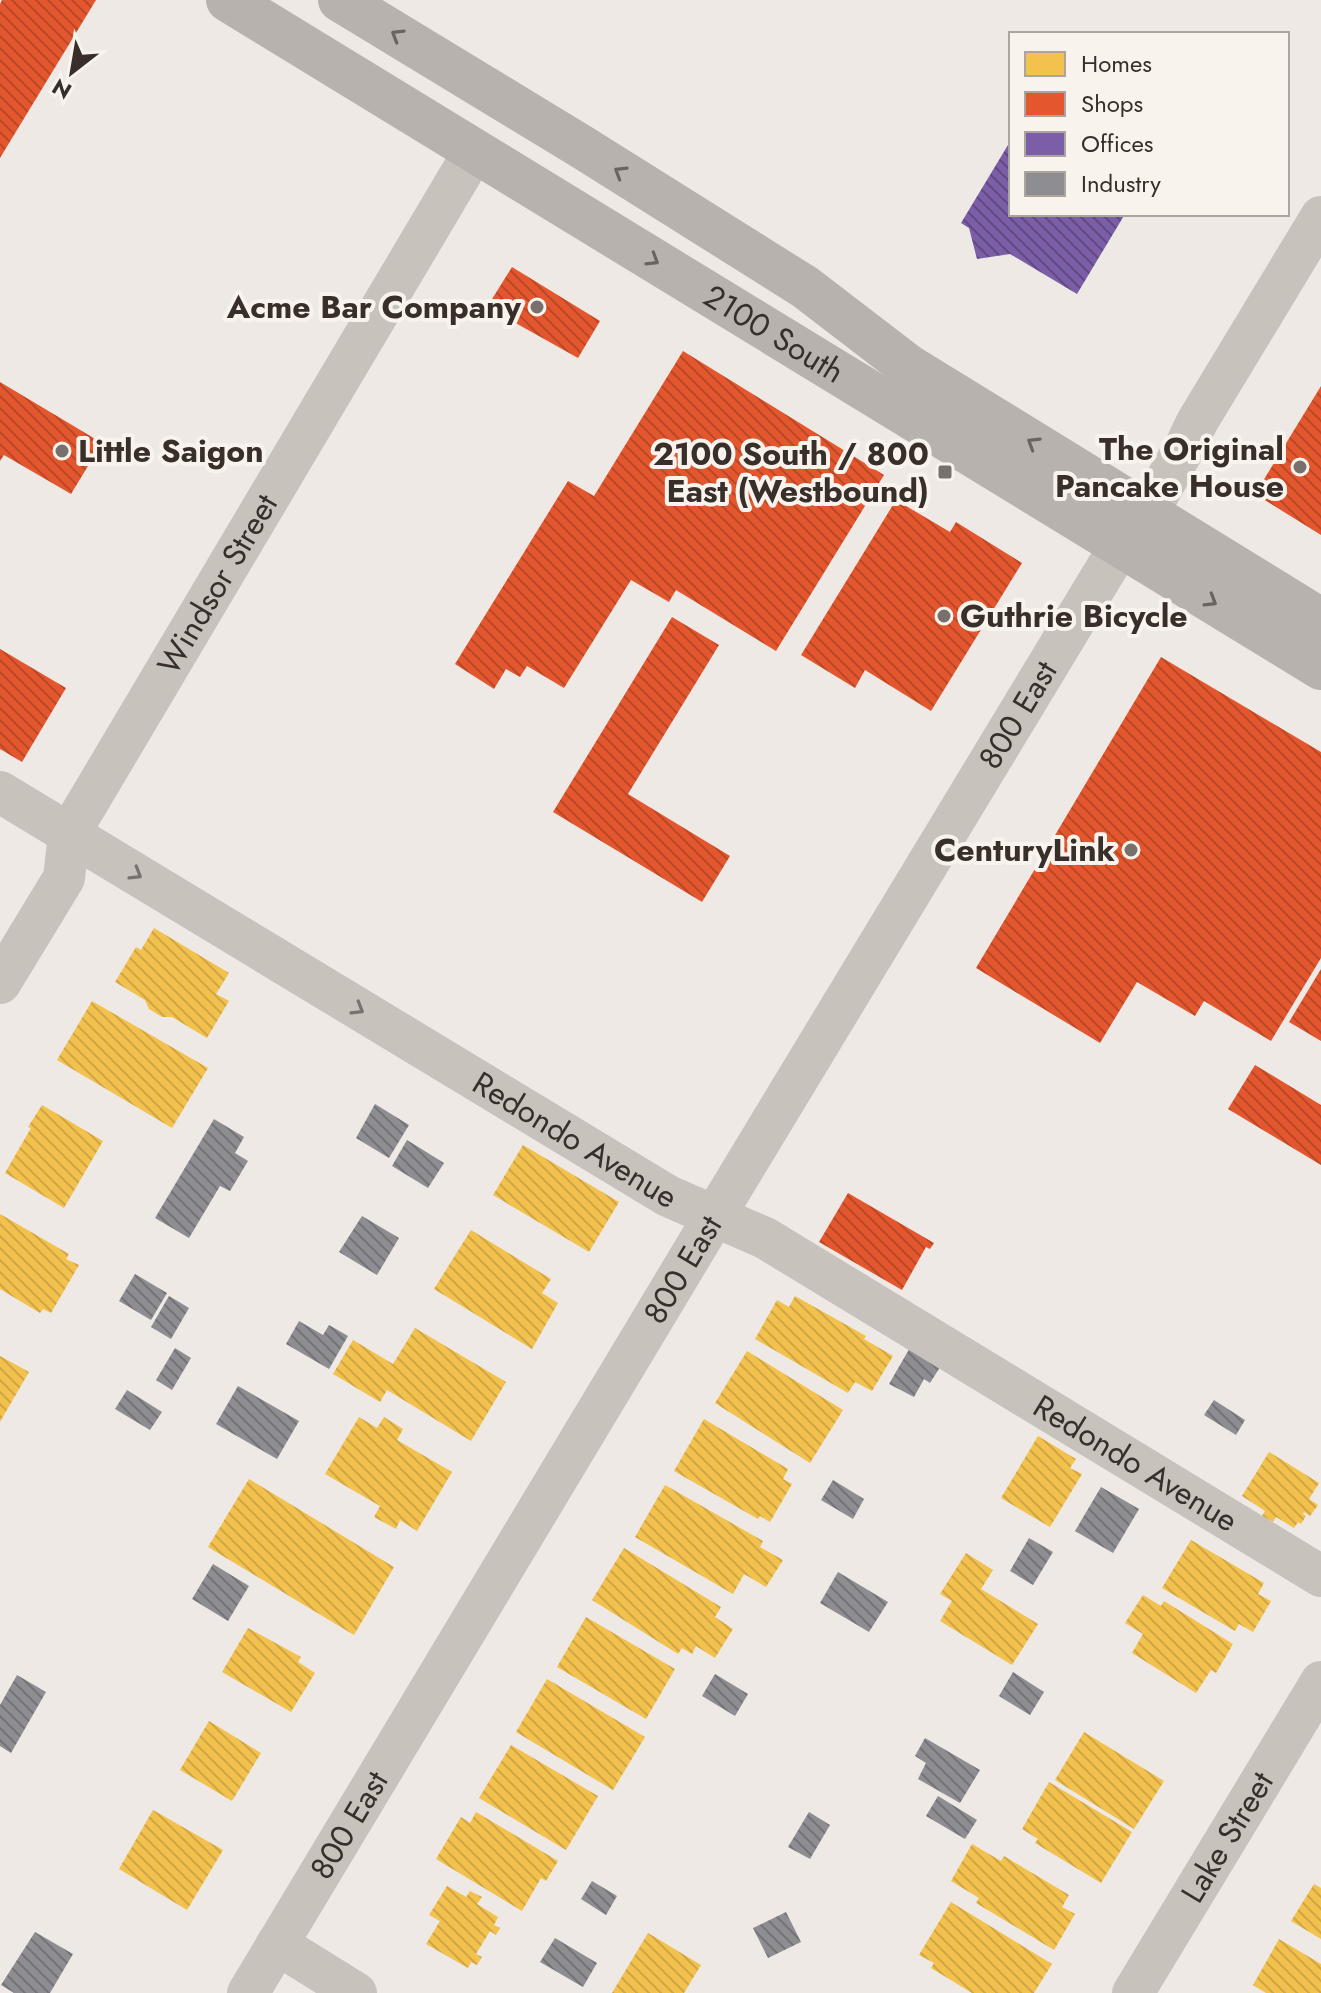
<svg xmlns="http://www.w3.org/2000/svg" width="1321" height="1993" font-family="Jost,sans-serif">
<defs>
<pattern id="homes-back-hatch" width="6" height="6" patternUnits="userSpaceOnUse" patternTransform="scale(2)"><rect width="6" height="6" fill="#f2c14e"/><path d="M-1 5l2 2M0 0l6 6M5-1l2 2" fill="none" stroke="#d0a644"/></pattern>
<pattern id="shops-back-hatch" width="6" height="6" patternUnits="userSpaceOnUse" patternTransform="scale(2)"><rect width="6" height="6" fill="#e4572e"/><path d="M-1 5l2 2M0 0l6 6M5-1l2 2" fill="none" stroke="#ba4827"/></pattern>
<pattern id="offices-back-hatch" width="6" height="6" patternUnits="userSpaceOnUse" patternTransform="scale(2)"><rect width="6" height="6" fill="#7b5ea7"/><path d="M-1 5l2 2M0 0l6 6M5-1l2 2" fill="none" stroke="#604a80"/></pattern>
<pattern id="industry-back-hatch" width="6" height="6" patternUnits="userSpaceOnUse" patternTransform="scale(2)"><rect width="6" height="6" fill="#8d8d92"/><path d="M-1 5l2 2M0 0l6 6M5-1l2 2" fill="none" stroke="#747477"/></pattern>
</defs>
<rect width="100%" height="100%" fill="#eee9e5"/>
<g fill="url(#homes-back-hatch)">
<path d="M154,928L229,973L216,994L229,1001L207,1038L172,1017H162L149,1009L145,1000L115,982L136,947L141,950Z"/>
<path d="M92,1001L208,1068L172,1128L57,1060Z"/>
<path d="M42,1105L103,1141L64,1208L5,1173L31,1128L28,1127Z"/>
<path d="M523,1145L619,1202L589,1252L493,1195Z"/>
<path d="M0,1214L69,1254L66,1259L79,1265L51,1313L43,1309L40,1313L0,1289Z"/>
<path d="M471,1230L551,1279L542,1293L558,1303L532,1349L434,1289Z"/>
<path d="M795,1296L866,1336L864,1339L893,1356L872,1391L855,1382L848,1393L755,1339L777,1300L789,1307Z"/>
<path d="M415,1328L506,1382L471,1441L387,1390L380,1402L333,1374L353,1340L393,1364Z"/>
<path d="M747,1351L843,1410L810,1463L715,1403Z"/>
<path d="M0,1356L29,1372L0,1422Z"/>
<path d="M359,1417L377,1428L384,1417L403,1429L397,1440L452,1472L417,1531L400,1520L396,1529L374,1517L380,1506L325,1474Z"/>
<path d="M704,1419L788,1469L783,1479L792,1484L770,1522L760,1516L758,1519L674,1471Z"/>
<path d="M1038,1436L1076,1459L1070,1468L1082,1474L1050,1527L1001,1498Z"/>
<path d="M1269,1452L1319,1483L1309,1499L1318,1505L1310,1516L1304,1512L1303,1514L1306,1516L1301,1524L1298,1522L1294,1528L1276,1517L1273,1522L1262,1516L1265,1511L1242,1496Z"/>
<path d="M249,1479L394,1567L354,1635L208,1547Z"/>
<path d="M665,1485L763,1541L760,1547L783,1560L766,1587L744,1574L733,1594L635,1537Z"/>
<path d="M1191,1540L1264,1583L1258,1594L1271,1601L1253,1632L1239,1624L1235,1631L1162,1588Z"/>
<path d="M624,1548L721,1607L715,1617L733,1629L715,1658L696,1646L692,1654L682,1648L678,1654L592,1600Z"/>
<path d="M966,1553L993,1570L981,1589L1038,1624L1012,1665L940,1621L952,1601L940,1594Z"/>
<path d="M1143,1595L1161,1606L1164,1601L1233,1644L1216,1673L1211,1670L1196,1693L1132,1653L1143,1634L1125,1623Z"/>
<path d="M586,1617L675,1669L646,1719L557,1667Z"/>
<path d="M248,1628L301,1657L298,1662L315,1673L291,1712L222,1672Z"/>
<path d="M547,1679L645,1737L613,1790L516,1732Z"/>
<path d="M209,1721L261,1753L232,1801L180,1770Z"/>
<path d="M1084,1732L1164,1781L1134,1829L1055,1780Z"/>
<path d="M511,1745L598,1796L566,1850L479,1798Z"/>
<path d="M1049,1782L1132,1832L1101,1883L1035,1843L1038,1839L1022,1829Z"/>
<path d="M153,1810L223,1850L187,1910L119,1869Z"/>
<path d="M476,1812L558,1861L546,1881L541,1878L522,1911L436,1859L461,1817L470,1823Z"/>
<path d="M972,1844L1001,1861L1004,1856L1069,1895L1062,1907L1075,1914L1054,1950L976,1903L979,1898L951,1881Z"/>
<path d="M1314,1884L1321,1888V1939L1291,1921Z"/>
<path d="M447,1886L466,1897L470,1891L482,1897L477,1904L498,1917L494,1925L500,1928L496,1935L490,1931L476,1954L482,1957L477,1965L471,1962L468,1968L426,1944L440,1921L429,1915Z"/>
<path d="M951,1902L1052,1964L1034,1993H972L931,1968L934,1963L919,1955Z"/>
<path d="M648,1933L701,1965L684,1993H612Z"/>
<path d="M1279,1939L1321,1964V1993H1266L1253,1985Z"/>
</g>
<g fill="url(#shops-back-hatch)">
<path d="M2,0H96L0,158V4Z"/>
<path d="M512,267L600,321L578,358L487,307Z"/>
<path d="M683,351L884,475L776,651L676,590L669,602L631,580L564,688L527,666L520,677L506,669L494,689L455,664L568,481L594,496Z"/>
<path d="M0,382L102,443L71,494L4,455L0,461Z"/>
<path d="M1321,386V535L1255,494Z"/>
<path d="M896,500L950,532L956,522L1022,563L931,711L865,670L855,688L801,655Z"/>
<path d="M672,617L719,645L628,794L730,856L702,902L553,812Z"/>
<path d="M0,649L66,688L22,762L0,749Z"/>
<path d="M1161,657L1321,752V958L1271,1041L1204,1001L1195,1016L1137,982L1100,1043L976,968Z"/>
<path d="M1321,969V1041L1289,1022Z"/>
<path d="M1255,1065L1321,1105V1165L1228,1109Z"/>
<path d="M848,1193L934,1243L930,1249L926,1247L902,1290L819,1242Z"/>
</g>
<path fill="url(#offices-back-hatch)" d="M1011,140V214H1125L1077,294L1010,254L977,259L969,228L961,223Z"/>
<g fill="url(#industry-back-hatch)">
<path d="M375,1104L409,1125L389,1158L356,1138Z"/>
<path d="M214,1119L244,1137L235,1153L248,1161L230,1191L220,1186L189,1238L155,1218Z"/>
<path d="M407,1140L444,1163L428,1188L392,1166Z"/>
<path d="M362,1216L399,1238L377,1275L339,1252Z"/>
<path d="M135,1274L167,1293L151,1320L119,1301Z"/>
<path d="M169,1296L189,1308L171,1339L151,1327Z"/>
<path d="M299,1321L323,1335L329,1325L348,1336L329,1369L286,1344Z"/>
<path d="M911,1346L942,1364L930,1383L924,1379L914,1397L889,1384Z"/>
<path d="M175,1348L191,1358L172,1390L156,1380Z"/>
<path d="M238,1386L299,1421L277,1459L216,1424Z"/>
<path d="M127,1390L162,1412L150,1430L115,1409Z"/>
<path d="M1214,1400L1245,1420L1236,1435L1204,1415Z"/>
<path d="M833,1480L864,1499L853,1519L821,1500Z"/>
<path d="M1101,1487L1139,1509L1113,1553L1075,1531Z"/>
<path d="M1029,1538L1053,1552L1033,1585L1010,1571Z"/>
<path d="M213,1564L249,1586L228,1621L192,1599Z"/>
<path d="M838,1572L888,1602L869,1632L820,1603Z"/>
<path d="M1013,1672L1044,1692L1030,1715L999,1696Z"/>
<path d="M715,1674L748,1694L735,1716L702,1696Z"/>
<path d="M17,1675L46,1692L11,1753L0,1746V1705Z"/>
<path d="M925,1738L980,1770L960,1803L918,1779L926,1763L915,1756Z"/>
<path d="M938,1796L977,1820L965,1839L926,1816Z"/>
<path d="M809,1812L830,1825L810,1859L788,1847Z"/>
<path d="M592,1881L617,1896L606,1915L581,1899Z"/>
<path d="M786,1912L801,1942L768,1958L753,1928Z"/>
<path d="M35,1932L73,1954L50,1993H14L1,1985Z"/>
<path d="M555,1938L597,1963L583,1987L540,1962Z"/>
</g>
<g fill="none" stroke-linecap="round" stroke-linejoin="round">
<g stroke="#c8c2bd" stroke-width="42">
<path d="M1147,514L1187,443L1197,422L1321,217"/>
<path id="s1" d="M0,792L668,1196L765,1238L1321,1576"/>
<path id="s2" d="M0,983L64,878L69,834L475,150"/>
<path d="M277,1944L356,1993"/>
<path id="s3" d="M248,1993L714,1217L1120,546"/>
<path id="s4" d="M1133,1993L1321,1682"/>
</g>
<g stroke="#b8b2ae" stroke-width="44">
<path id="s5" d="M228,0L1321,668"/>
<path d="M340,0L582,147L805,287L908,366L1321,620"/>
</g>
</g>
<defs><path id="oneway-chevron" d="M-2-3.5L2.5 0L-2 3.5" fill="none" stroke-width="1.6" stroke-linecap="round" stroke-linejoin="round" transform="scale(2)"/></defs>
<g stroke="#6b635f">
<use href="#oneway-chevron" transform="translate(397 35) rotate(-149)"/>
<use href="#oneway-chevron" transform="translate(620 172) rotate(-148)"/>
<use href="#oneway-chevron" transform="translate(653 260) rotate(32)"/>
<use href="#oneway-chevron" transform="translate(1033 443) rotate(-148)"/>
<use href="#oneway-chevron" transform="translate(1211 601) rotate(31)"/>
</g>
<g stroke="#79716d">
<use href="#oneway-chevron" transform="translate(136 874) rotate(31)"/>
<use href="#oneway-chevron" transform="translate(358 1009) rotate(31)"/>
</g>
<g fill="#78706c" stroke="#f9f3ed" stroke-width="3">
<circle cx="537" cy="307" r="8"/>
<circle cx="62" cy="451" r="8"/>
<circle cx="1300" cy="467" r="8"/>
<rect x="937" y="464" width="16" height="16" rx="4"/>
<circle cx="944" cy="616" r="8"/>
<circle cx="1131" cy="850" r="8"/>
</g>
<g text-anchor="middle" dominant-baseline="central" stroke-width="8" stroke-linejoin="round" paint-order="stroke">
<g font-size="32" font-weight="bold" fill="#382f2b" stroke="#f9f3ed" text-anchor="end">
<text x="521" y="307">Acme Bar Company</text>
<text x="1284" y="449">The Original<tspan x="1284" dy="37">Pancake House</tspan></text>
<text x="78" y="451" text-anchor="start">Little Saigon</text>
<text x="929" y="454">2100 South / 800<tspan x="929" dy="37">East (Westbound)</tspan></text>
<text x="960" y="616" text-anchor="start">Guthrie Bicycle</text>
<text x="1115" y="850">CenturyLink</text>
</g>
<g font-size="32" fill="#382f2b" stroke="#f9f3ed">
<text stroke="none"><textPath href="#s5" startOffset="640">2100 South</textPath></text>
<text stroke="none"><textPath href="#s2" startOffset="458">Windsor Street</textPath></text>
<text stroke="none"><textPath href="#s3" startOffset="1492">800 East</textPath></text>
<text stroke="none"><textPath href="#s1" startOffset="672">Redondo Avenue</textPath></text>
<text stroke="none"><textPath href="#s3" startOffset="844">800 East</textPath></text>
<text stroke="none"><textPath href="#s1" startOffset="1320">Redondo Avenue</textPath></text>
<text stroke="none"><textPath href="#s3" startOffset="196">800 East</textPath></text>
<text stroke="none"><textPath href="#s4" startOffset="182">Lake Street</textPath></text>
</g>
</g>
<rect x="1009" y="32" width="280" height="184" fill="#f9f3ed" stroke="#aca59f" stroke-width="2"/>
<rect x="1025" y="52" width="40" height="24" fill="#f2c14e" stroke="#aca59f" stroke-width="2"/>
<text x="1081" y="72" font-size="24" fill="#382f2b">Homes</text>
<rect x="1025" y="92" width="40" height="24" fill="#e4572e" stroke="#aca59f" stroke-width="2"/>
<text x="1081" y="112" font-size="24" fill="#382f2b">Shops</text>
<rect x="1025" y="132" width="40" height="24" fill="#7b5ea7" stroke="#aca59f" stroke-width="2"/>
<text x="1081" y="152" font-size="24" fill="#382f2b">Offices</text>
<rect x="1025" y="172" width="40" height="24" fill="#8d8d92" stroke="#aca59f" stroke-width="2"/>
<text x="1081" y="192" font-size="24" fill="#382f2b">Industry</text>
<g transform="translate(72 72) rotate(211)" stroke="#f9f3ed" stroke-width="6" paint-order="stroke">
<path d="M0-6L14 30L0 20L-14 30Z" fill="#382f2b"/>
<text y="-12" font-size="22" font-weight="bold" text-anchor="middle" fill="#382f2b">N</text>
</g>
</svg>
